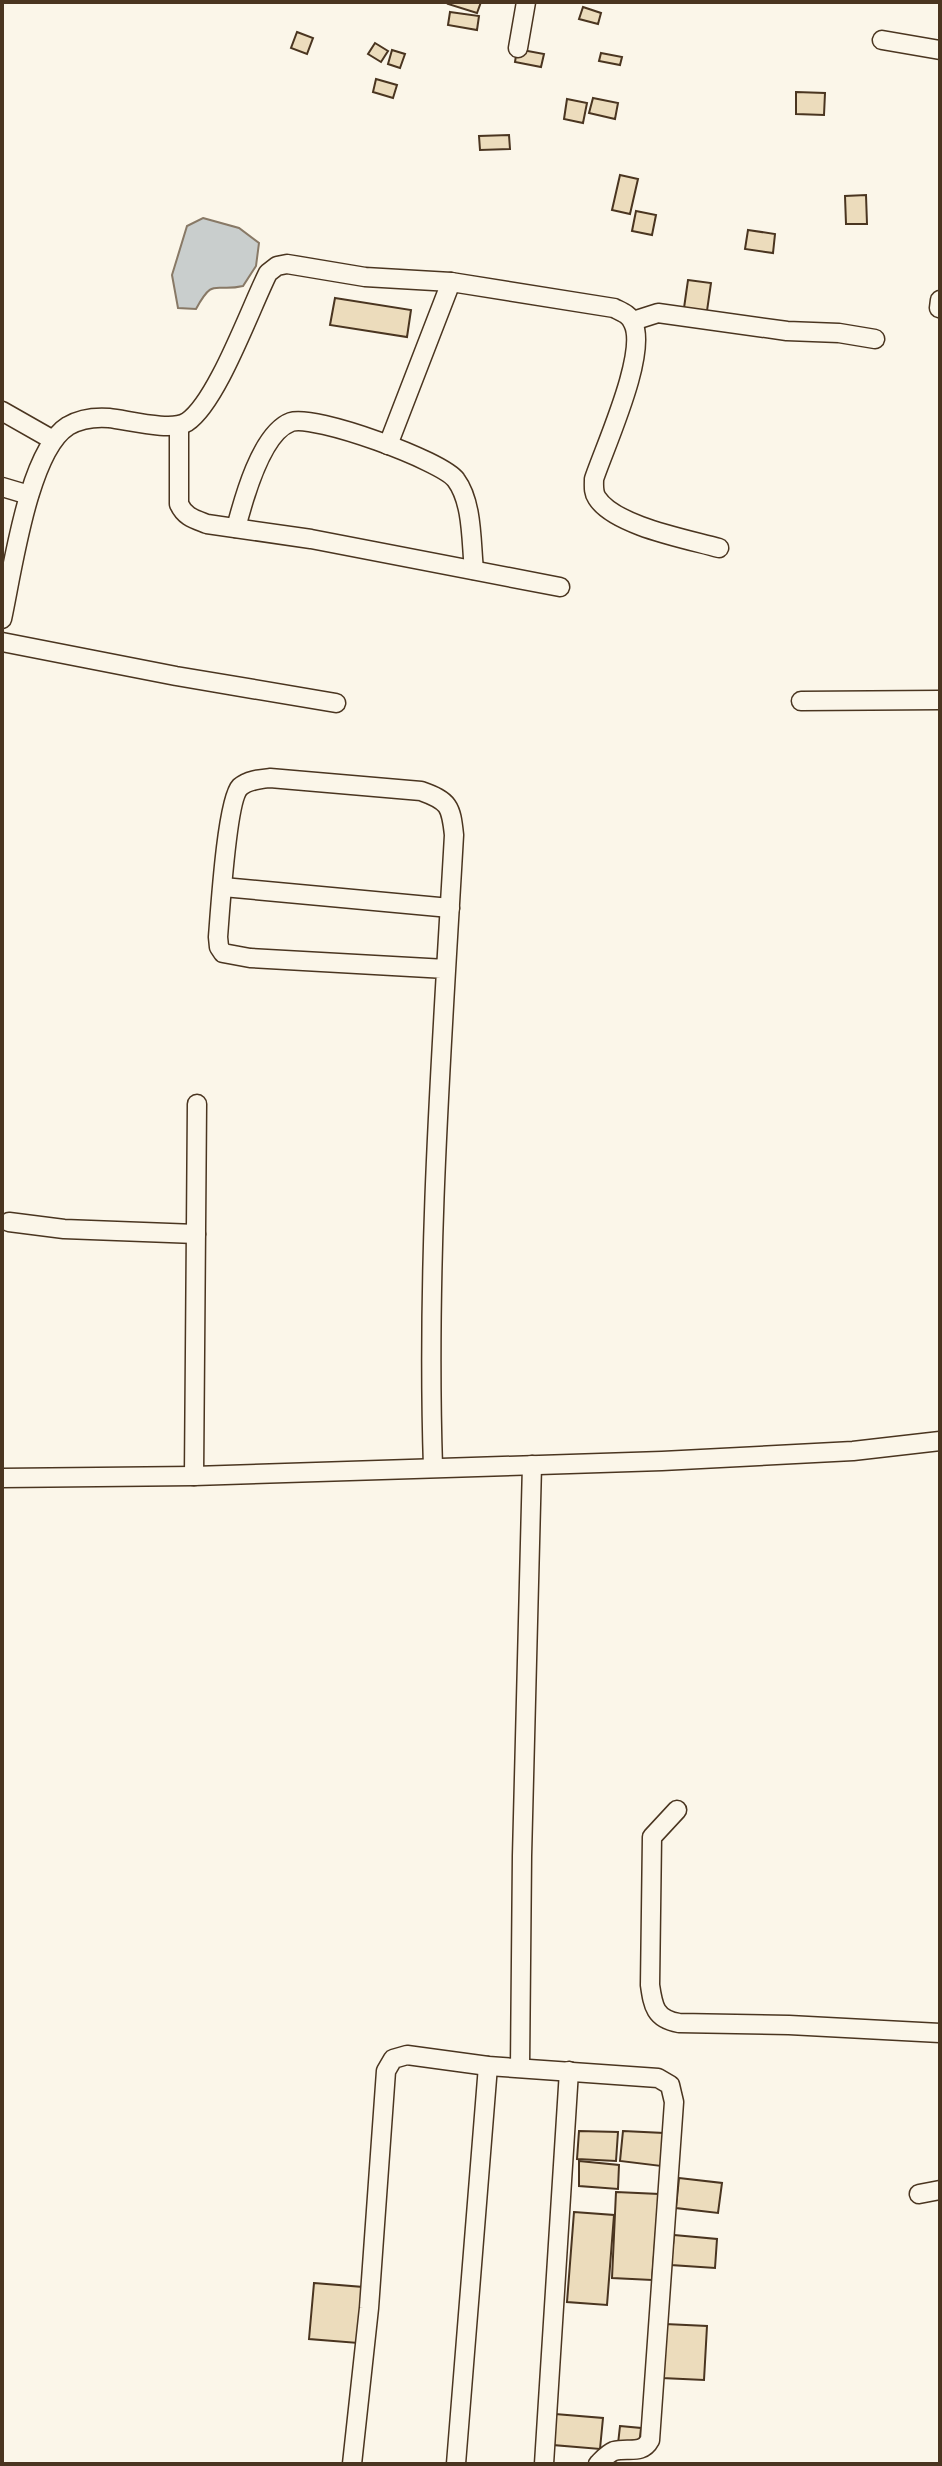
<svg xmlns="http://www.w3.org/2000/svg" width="942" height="2466" font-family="'Exo 2',sans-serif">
<rect width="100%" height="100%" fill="#fbf6e9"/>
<path fill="#c9cecd" stroke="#887966" stroke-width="2" d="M203,218L239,228L259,243L256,266L243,286C214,293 214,276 196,309L178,308L172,275L187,226Z"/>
<g fill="#ecdcbc" stroke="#4a3520" stroke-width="2">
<path d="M449,2H481L477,13L448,4Z"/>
<path d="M583,7L601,13L598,24L579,19Z"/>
<path d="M450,12L479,16L477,30L448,25Z"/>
<path d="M297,32L313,38L307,54L291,48Z"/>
<path d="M375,43L388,51L381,62L368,54Z"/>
<path d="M517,49L544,54L541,67L515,62Z"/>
<path d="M392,50L405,54L400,68L388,64Z"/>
<path d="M601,53L622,57L620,65L599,61Z"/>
<path d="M376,79L397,85L393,98L373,92Z"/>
<path d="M796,92L825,93L824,115L796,114Z"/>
<path d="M593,98L618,103L615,119L589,113Z"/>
<path d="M567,99L587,103L583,123L564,119Z"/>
<path d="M509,135L510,149L480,150L479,136Z"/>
<path d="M620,175L638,179L630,214L612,210Z"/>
<path d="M866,195L867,224H846L845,196Z"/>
<path d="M636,211L656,215L652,235L632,231Z"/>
<path d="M748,230L775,234L773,253L745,249Z"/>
<path d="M688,280L711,283L707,311L684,308Z"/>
<path d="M335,298L411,310L407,337L330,325Z"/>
<path d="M579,2131L618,2132L616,2161L577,2159Z"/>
<path d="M623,2131L664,2133L661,2166L620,2161Z"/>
<path d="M579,2161L619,2165L618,2189L579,2186Z"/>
<path d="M679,2178L722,2183L718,2213L676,2208Z"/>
<path d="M616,2192L659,2194L652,2280L612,2278Z"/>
<path d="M574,2212L614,2215L607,2305L567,2302Z"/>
<path d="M674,2235L717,2239L715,2268L671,2265Z"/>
<path d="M314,2283L363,2287L358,2343L309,2339Z"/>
<path d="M665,2324L707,2326L704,2380L662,2378Z"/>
<path d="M555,2414L603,2418L600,2449L553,2445Z"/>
<path d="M620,2426L641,2428L639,2446L618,2444Z"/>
</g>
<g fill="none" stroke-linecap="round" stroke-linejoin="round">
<g stroke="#4a3520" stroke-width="21">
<g id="street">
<path d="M882,40L940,50"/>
<path d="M518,48L526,2"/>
<path d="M939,308L940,300"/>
<path d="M633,321L658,313L787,331L839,333L875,339"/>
<path d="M2,411L53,440"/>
<path d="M179,426V504C185,517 194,519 207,524L311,539L560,587"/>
<path d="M388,445L451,282"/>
<path d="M2,487L29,495"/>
<path d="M236,528C243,501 261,433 291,422C314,414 443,461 456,480C473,503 471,543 474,570"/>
<path d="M2,619C12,574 28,451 68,426C80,419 95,417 109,418C128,420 171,432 187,422C217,402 250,309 268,273L277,266L287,264L365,277L451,282L614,308C622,312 629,314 633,323C648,353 605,446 594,479C594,486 593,492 597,498C615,526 687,539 719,548"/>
<path d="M2,642L176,676L336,703"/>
<path d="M801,701L940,700"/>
<path d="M223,887L450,908"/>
<path d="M9,1222L64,1229L196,1234"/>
<path d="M433,1467C426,1256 442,1046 454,835C451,806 449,801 421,791L270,778C260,779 248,780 240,787C227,800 220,912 218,937L219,947L223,953L250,958L446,969"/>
<path d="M194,1476L197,1104"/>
<path d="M2,1478L194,1476L662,1461L853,1451L940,1441"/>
<path d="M677,1810L652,1837L650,1985C653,2006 655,2019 679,2023L789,2025L940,2033"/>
<path d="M520,2067L522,1856L532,1465"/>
<path d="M919,2194L940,2190"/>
<path d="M352,2464L369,2308L386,2071L393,2059L407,2055L488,2066L658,2078L670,2085L674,2102L650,2440C642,2455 628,2447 614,2451C607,2454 603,2459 598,2464"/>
<path d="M456,2464L488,2066"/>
<path d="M544,2464L569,2071"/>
</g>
</g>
<use href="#street" stroke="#fbf6e9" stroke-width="18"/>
</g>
<rect width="942" height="2466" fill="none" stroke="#4a3520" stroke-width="8"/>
</svg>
